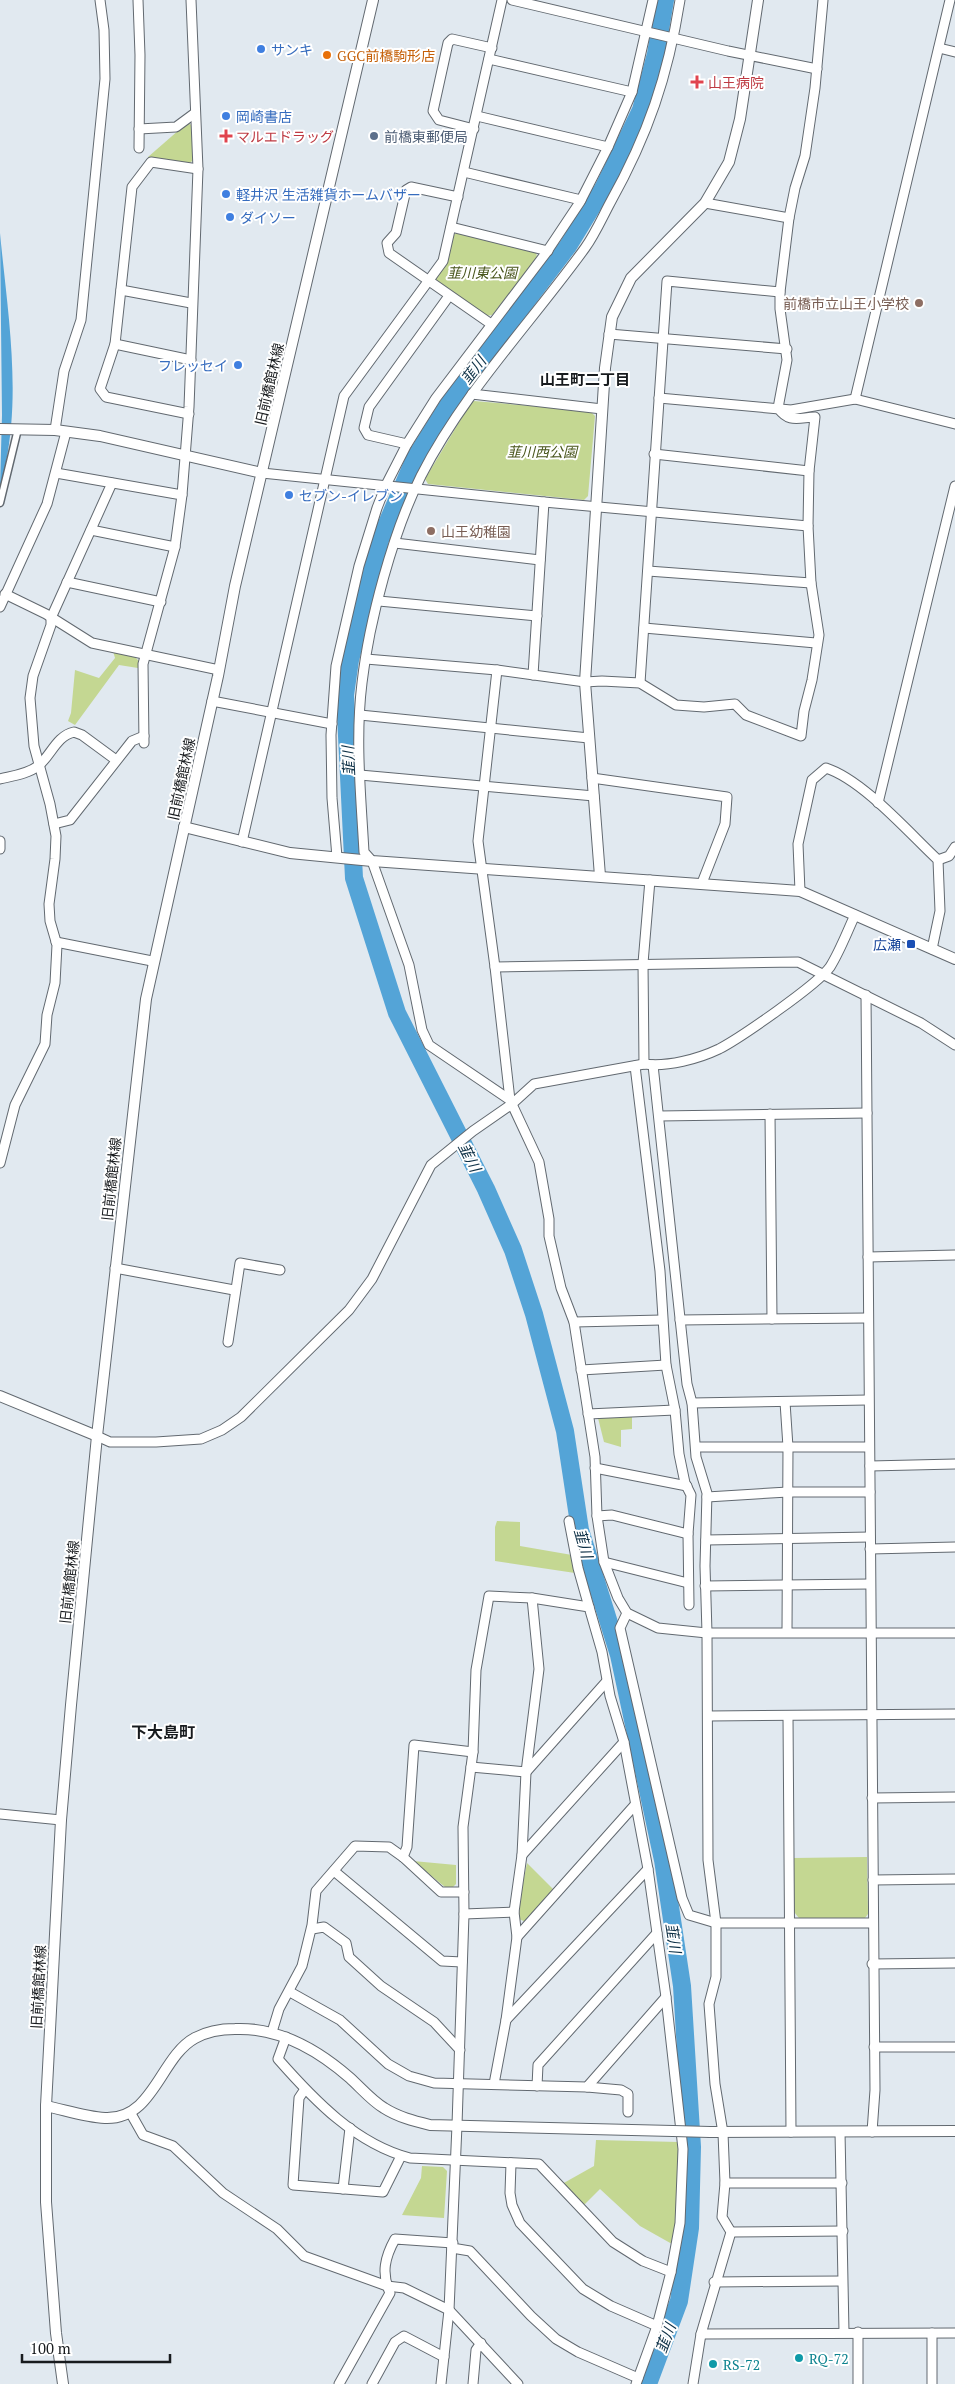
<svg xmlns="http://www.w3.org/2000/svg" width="955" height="2384" font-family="'PT Serif','Noto Sans JP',serif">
<rect width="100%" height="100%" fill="#e1e9f0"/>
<g fill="#c4d792">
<path d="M187,123L192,125L193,160L190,163L148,157Z"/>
<path d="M458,232L536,251L537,258L492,315L486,316L436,280L437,276L448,261L452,236Z"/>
<path d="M474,401L590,411L595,416L588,496L584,500L428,484L425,479L470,404Z"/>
<path d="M113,651L134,656L140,662L138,668L119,665L75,725L68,721L71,713L75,670L99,678L115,658Z"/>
<path d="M632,1415V1429L621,1430V1447L604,1442L598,1418L601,1416Z"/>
<path d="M497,1521L520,1522V1546L572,1555L575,1573L495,1561V1527Z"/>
<path d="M867,1857L868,1914L865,1918H799L794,1912V1858Z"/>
<path d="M413,1861L456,1865V1884L453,1887H445Z"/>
<path d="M527,1863L553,1889L526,1922L519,1919L520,1898Z"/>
<path d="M596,2140L679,2142L677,2216L672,2244L640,2226L600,2189L583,2206L562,2184L594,2166Z"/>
<path d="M422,2166L443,2167L447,2171L444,2218L402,2215L421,2178Z"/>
</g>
<path fill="#54a4d7" d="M0,233C7,308 21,387 6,462C5,470 5,481 0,487L2,415Z"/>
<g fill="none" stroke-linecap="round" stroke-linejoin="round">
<path stroke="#54a4d7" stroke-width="18" d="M648,2384L679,2301L690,2228L692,2147L682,1986L663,1860L619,1655L580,1530L565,1431L534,1314L513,1250L486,1189L397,1013L354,878L345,695L350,660L380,540L415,458L452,399L568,246L604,187L641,110L656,54L665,0"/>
<g stroke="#626970" stroke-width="9">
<path id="pedestrian" d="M0,503L18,429"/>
</g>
<g stroke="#626970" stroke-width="11">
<g id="minor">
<path d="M138,0L140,55L139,148"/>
<path d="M512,0L728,51L817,69"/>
<path d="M680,0C668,76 648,135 610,203C602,218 595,234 585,248C530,324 464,392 421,476C393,532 369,621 362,683C355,739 361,797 364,852L372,861L409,965L422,1030L429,1045L510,1100L539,1162L549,1219V1236L561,1288L574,1322L595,1457L597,1516L604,1562L618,1598L627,1613L658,1628L707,1633H955"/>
<path d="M939,48L955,52"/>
<path d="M489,59L632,92"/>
<path d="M477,116L608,147"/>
<path d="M139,129L176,127L195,113"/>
<path d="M474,129L439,120L433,111L448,43L452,39L492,48"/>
<path d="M464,172L581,200"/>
<path d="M458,197L411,187L406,190L396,233L387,243L389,253L491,324"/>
<path d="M705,203L789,218"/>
<path d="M451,227L548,251"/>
<path d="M121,290L191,303"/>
<path d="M609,334L787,349"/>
<path d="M115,344L191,360"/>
<path d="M472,394L602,409"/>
<path d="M659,398L791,410L855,399L955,424"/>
<path d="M855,399L950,0"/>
<path d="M189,414L106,397L100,389L115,344L132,187L151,162L198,169"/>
<path d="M55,430L64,371L81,320L105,79L104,30L100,0"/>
<path d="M407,444L368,435L364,428L369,407L449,296"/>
<path d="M654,454L809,471"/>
<path d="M56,473L182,495"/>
<path d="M262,473L544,502L808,526"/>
<path d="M91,530L175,547"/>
<path d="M395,543L540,560"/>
<path d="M648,571L811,583"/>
<path d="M67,582L161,602"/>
<path d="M5,594L46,614L92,643L219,670"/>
<path d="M379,601L537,616"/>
<path d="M0,607L47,504L66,432"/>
<path d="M644,628L816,643"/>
<path d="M366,659L497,670L585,682L602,681L640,683L676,705L704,707L735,704L746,715L801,736L804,711L812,680L819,635L811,583L808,526L809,471L815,417C797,418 789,423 778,408L787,360L780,309V292L789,218L795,188L805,156L815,88L823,0"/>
<path d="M497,670L478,841L495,967L510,1100"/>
<path d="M533,675L544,502"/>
<path d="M640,683L667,281L780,292"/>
<path d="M212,701L332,724"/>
<path d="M360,715L589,738"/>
<path d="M144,743L143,664L175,547L182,495L189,407L198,169L191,0"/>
<path d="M360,775L594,796"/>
<path d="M592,778L727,797L725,824L702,883"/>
<path d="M0,779C12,776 28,774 38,766C51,756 56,736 74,732L82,735L116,760"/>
<path d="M878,803L955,486"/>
<path d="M54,824L70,820L132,741L144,736"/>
<path d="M0,841V849"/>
<path d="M242,842L344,396L443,261L502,0"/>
<path d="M337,857L332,798L331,735L336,666L359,566L377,508L386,485L407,444L436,398L546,253L580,202L608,147L632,92L653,0"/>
<path d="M938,860L949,856L955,847"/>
<path d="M800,891L798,844L812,780L826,768C863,780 909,833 938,860L940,911L932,949"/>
<path d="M56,942L152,961"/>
<path d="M495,967L798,962L921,1023L955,1045"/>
<path d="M866,995L875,2090L872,2132"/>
<path d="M644,1064L643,963L650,880"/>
<path d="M653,1065L687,1384L692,1403L696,1457L707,1493L705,1566L707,1633L708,1860L716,1923V1977L709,2004L715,2084L723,2133L725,2183L722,2217L731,2232L701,2334L955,2333"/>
<path d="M635,1066L660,1271L666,1365L675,1410L679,1454L685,1483L691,1495L688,1534L689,1605"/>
<path d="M770,1114L772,1319"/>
<path d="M659,1116L867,1113"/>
<path d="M0,1163L15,1105L45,1044L47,1015L55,983L57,945L50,921L49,904L55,859L56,836L50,804L34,746L30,698L33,676L51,625V618L112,483"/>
<path d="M868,1257L955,1255"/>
<path d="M115,1268L234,1290"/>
<path d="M680,1320L867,1318"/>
<path d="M574,1322L662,1320"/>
<path d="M228,1342L240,1263L280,1270"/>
<path d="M581,1370L666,1365"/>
<path d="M785,1402L788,1447L787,1632"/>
<path d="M692,1403L868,1400"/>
<path d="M588,1414L675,1410"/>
<path d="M97,1436L110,1442H156L201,1439L222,1430L241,1417L349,1310L372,1279L431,1165L473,1131L512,1104L534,1084L644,1064C668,1067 698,1059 719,1049C740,1038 817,985 830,967C840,951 847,932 855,915"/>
<path d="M696,1447H869"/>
<path d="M870,1466L955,1464"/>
<path d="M595,1468L687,1486"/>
<path d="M707,1497L788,1492H870"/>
<path d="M597,1516L612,1515L688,1534"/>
<path d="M569,1521L578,1568L589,1607"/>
<path d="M706,1540L870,1537"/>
<path d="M870,1549L955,1547"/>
<path d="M604,1562L688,1583"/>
<path d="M705,1586L870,1584"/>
<path d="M627,1613L620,1628L682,1898L689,1915L716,1923H872"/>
<path d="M708,1716L955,1714"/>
<path d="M788,1716L791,2132"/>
<path d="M471,1767L526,1772L607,1681"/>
<path d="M872,1798L955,1797"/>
<path d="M0,1814L61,1820"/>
<path d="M522,1855L624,1742"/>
<path d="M403,1857L441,1892H464"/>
<path d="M334,1871L442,1961L462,1962"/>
<path d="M873,1880L955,1879"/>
<path d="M464,1914L514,1912"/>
<path d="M312,1929L324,1927L346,1943L349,1957L381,1986L434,2022L460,2050"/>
<path d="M517,1937L634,1806"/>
<path d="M872,1964L955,1963"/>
<path d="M290,1992L340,2020L388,2064L409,2076L434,2083L587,2087L666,1997"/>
<path d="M506,2020L648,1869"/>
<path d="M272,2032L279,2009L302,1966L312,1925L316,1891L355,1846L389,1847L403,1857L407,1847L414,1745L473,1752"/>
<path d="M286,2037L278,2059C314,2100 356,2144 410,2158L539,2164L613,2242L643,2261L671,2272"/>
<path d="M874,2047H955"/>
<path d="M494,2084L506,2020L517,1937L514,1912L522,1855L526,1772L539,1669L532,1598"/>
<path d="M537,2086L538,2065L657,1933"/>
<path d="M587,2087L621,2090L628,2094V2112"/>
<path d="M305,2089L299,2098L293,2185L383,2192L401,2156"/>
<path d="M130,2112L143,2135L173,2146L223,2193L277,2229L304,2256L387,2286L404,2288L449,2310L518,2384"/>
<path d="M840,2132L844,2332"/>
<path d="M511,2163L510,2193L512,2205L520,2223L583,2289L611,2306L657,2326"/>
<path d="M725,2183H842"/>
<path d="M343,2189L350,2128"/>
<path d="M731,2232L843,2231"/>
<path d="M452,2248L470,2251L531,2316L556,2339L578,2352L638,2378"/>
<path d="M714,2282L842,2281"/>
<path d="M858,2332V2384"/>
<path d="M339,2384L390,2293C381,2273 385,2257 395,2239L453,2243"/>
<path d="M372,2384L395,2342L404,2336L444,2357"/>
<path d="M441,2384L449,2310L457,2125L464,1914L463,1827L473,1752L476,1670L489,1596L532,1598L589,1607L602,1652L610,1696L624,1742L648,1869L666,1997L683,2149L680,2223L671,2272L657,2326L636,2384"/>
<path d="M473,2384L476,2350L481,2343"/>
<path d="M693,2384L701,2334"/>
<path d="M932,2384V2333"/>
</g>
</g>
<g stroke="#626970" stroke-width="12">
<g id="tertiary">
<path d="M0,429L55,430L100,436L262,473"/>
<path d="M184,827L290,853L372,861L800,891L955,959"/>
<path d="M600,876L585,682L605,368L612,317L631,278L705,203L729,162L740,119L758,0"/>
<path d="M0,1396L97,1436"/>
<path d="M46,2106C65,2110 86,2117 105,2118C154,2120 160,2057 195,2038C206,2032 222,2029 235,2029C279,2027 318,2050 350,2078C361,2088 372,2101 384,2108C398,2117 414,2121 430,2125L673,2131"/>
<path d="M710,2132L955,2131"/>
<path d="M63,2384L56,2333L46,2202V2106L61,1820L71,1705L97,1436L146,999L218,676L235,586L373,0"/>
</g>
</g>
<use href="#pedestrian" stroke="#fff" stroke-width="6"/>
<use href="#minor" stroke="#fff" stroke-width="9"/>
<use href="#tertiary" stroke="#fff" stroke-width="10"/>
<g stroke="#626970" stroke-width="12" stroke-linecap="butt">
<path id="tertiary-bridge" d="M673,2131L710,2132"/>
</g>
<use href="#tertiary-bridge" stroke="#fff" stroke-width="10"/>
</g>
<g fill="#3f7fe0" stroke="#fff" stroke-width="2">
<circle cx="261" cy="49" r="5"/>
<circle cx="226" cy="116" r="5"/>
<circle cx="226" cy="194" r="5"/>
<circle cx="230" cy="217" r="5"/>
<circle cx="238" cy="365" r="5"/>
<circle cx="289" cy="495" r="5"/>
</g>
<circle fill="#e8710a" stroke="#fff" stroke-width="2" cx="327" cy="55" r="5"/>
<g fill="#e0444e" stroke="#fff" stroke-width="2">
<path d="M694.5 74.5h5v5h5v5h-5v5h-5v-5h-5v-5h5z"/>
<path d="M223.5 128.5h5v5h5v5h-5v5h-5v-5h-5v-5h5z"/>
</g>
<circle fill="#5c6f8a" stroke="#fff" stroke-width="2" cx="374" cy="136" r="5"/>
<g fill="#8d6e63" stroke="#fff" stroke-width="2">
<circle cx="919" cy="303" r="5"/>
<circle cx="431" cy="531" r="5"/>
</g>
<rect fill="#1a4fb4" stroke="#fff" stroke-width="2" x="906" y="939" width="10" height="10" rx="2.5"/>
<g fill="#0f9aa8" stroke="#fff" stroke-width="2">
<circle cx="799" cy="2358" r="5"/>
<circle cx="713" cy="2364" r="5"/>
</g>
<g text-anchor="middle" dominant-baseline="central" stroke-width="4" stroke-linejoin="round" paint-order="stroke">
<g font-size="14" fill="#366cbe" stroke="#fff" text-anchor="start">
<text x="271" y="49">サンキ</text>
<text x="236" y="116">岡崎書店</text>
<text x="236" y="194">軽井沢 生活雑貨ホームバザー</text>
<text x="240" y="217">ダイソー</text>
<text x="228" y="365" text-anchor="end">フレッセイ</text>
<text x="299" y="495">セブン-イレブン</text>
</g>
<g font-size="14" fill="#c56008" stroke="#fff" text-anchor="start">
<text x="337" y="55">GGC前橋駒形店</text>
</g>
<g font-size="14" fill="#be3a42" stroke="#fff" text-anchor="start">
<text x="708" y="82">山王病院</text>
<text x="236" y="136">マルエドラッグ</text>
</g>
<g font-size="14" fill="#4e5e75" stroke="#fff" text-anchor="start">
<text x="384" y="136">前橋東郵便局</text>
</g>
<g font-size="14" font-style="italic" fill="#48551b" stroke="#fff">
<text x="482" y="272">韮川東公園</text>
<text x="542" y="451">韮川西公園</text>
</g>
<g font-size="14" fill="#785e54" stroke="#fff" text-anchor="end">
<text x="909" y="303">前橋市立山王小学校</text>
<text x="441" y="531" text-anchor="start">山王幼稚園</text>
</g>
<g font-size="14" fill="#181b1e" stroke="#fff">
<text transform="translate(269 384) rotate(-77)">旧前橋館林線</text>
<text transform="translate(181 779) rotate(-78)">旧前橋館林線</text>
<text transform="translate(111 1179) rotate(-84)">旧前橋館林線</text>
<text transform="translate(69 1582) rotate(-84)">旧前橋館林線</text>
<text transform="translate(38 1987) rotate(-87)">旧前橋館林線</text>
</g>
<g font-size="14" fill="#164399" stroke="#fff" text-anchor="end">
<text x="901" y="944">広瀬</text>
</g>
<g font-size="14" fill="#0d838f" stroke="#fff" text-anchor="start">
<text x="809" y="2358">RQ-72</text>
<text x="723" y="2364">RS-72</text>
</g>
<g font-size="15" font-style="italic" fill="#0d3046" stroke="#fff">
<text transform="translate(473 370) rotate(-53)">韮川</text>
<text transform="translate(348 761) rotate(-93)">韮川</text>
<text transform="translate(470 1157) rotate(63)">韮川</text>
<text transform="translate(584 1543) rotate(74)">韮川</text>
<text transform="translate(674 1938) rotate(81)">韮川</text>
<text transform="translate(665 2338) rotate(-70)">韮川</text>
</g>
<g font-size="15" font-weight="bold" fill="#181b1e" stroke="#fff">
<text x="585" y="379">山王町二丁目</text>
</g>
<g font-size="16" font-weight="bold" fill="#181b1e" stroke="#fff">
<text x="163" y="1732">下大島町</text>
</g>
</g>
<path d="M22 2354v8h148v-8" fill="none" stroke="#181b1e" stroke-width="2.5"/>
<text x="30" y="2354" font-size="15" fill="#181b1e" stroke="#ffffff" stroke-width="4" paint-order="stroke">100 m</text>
</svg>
